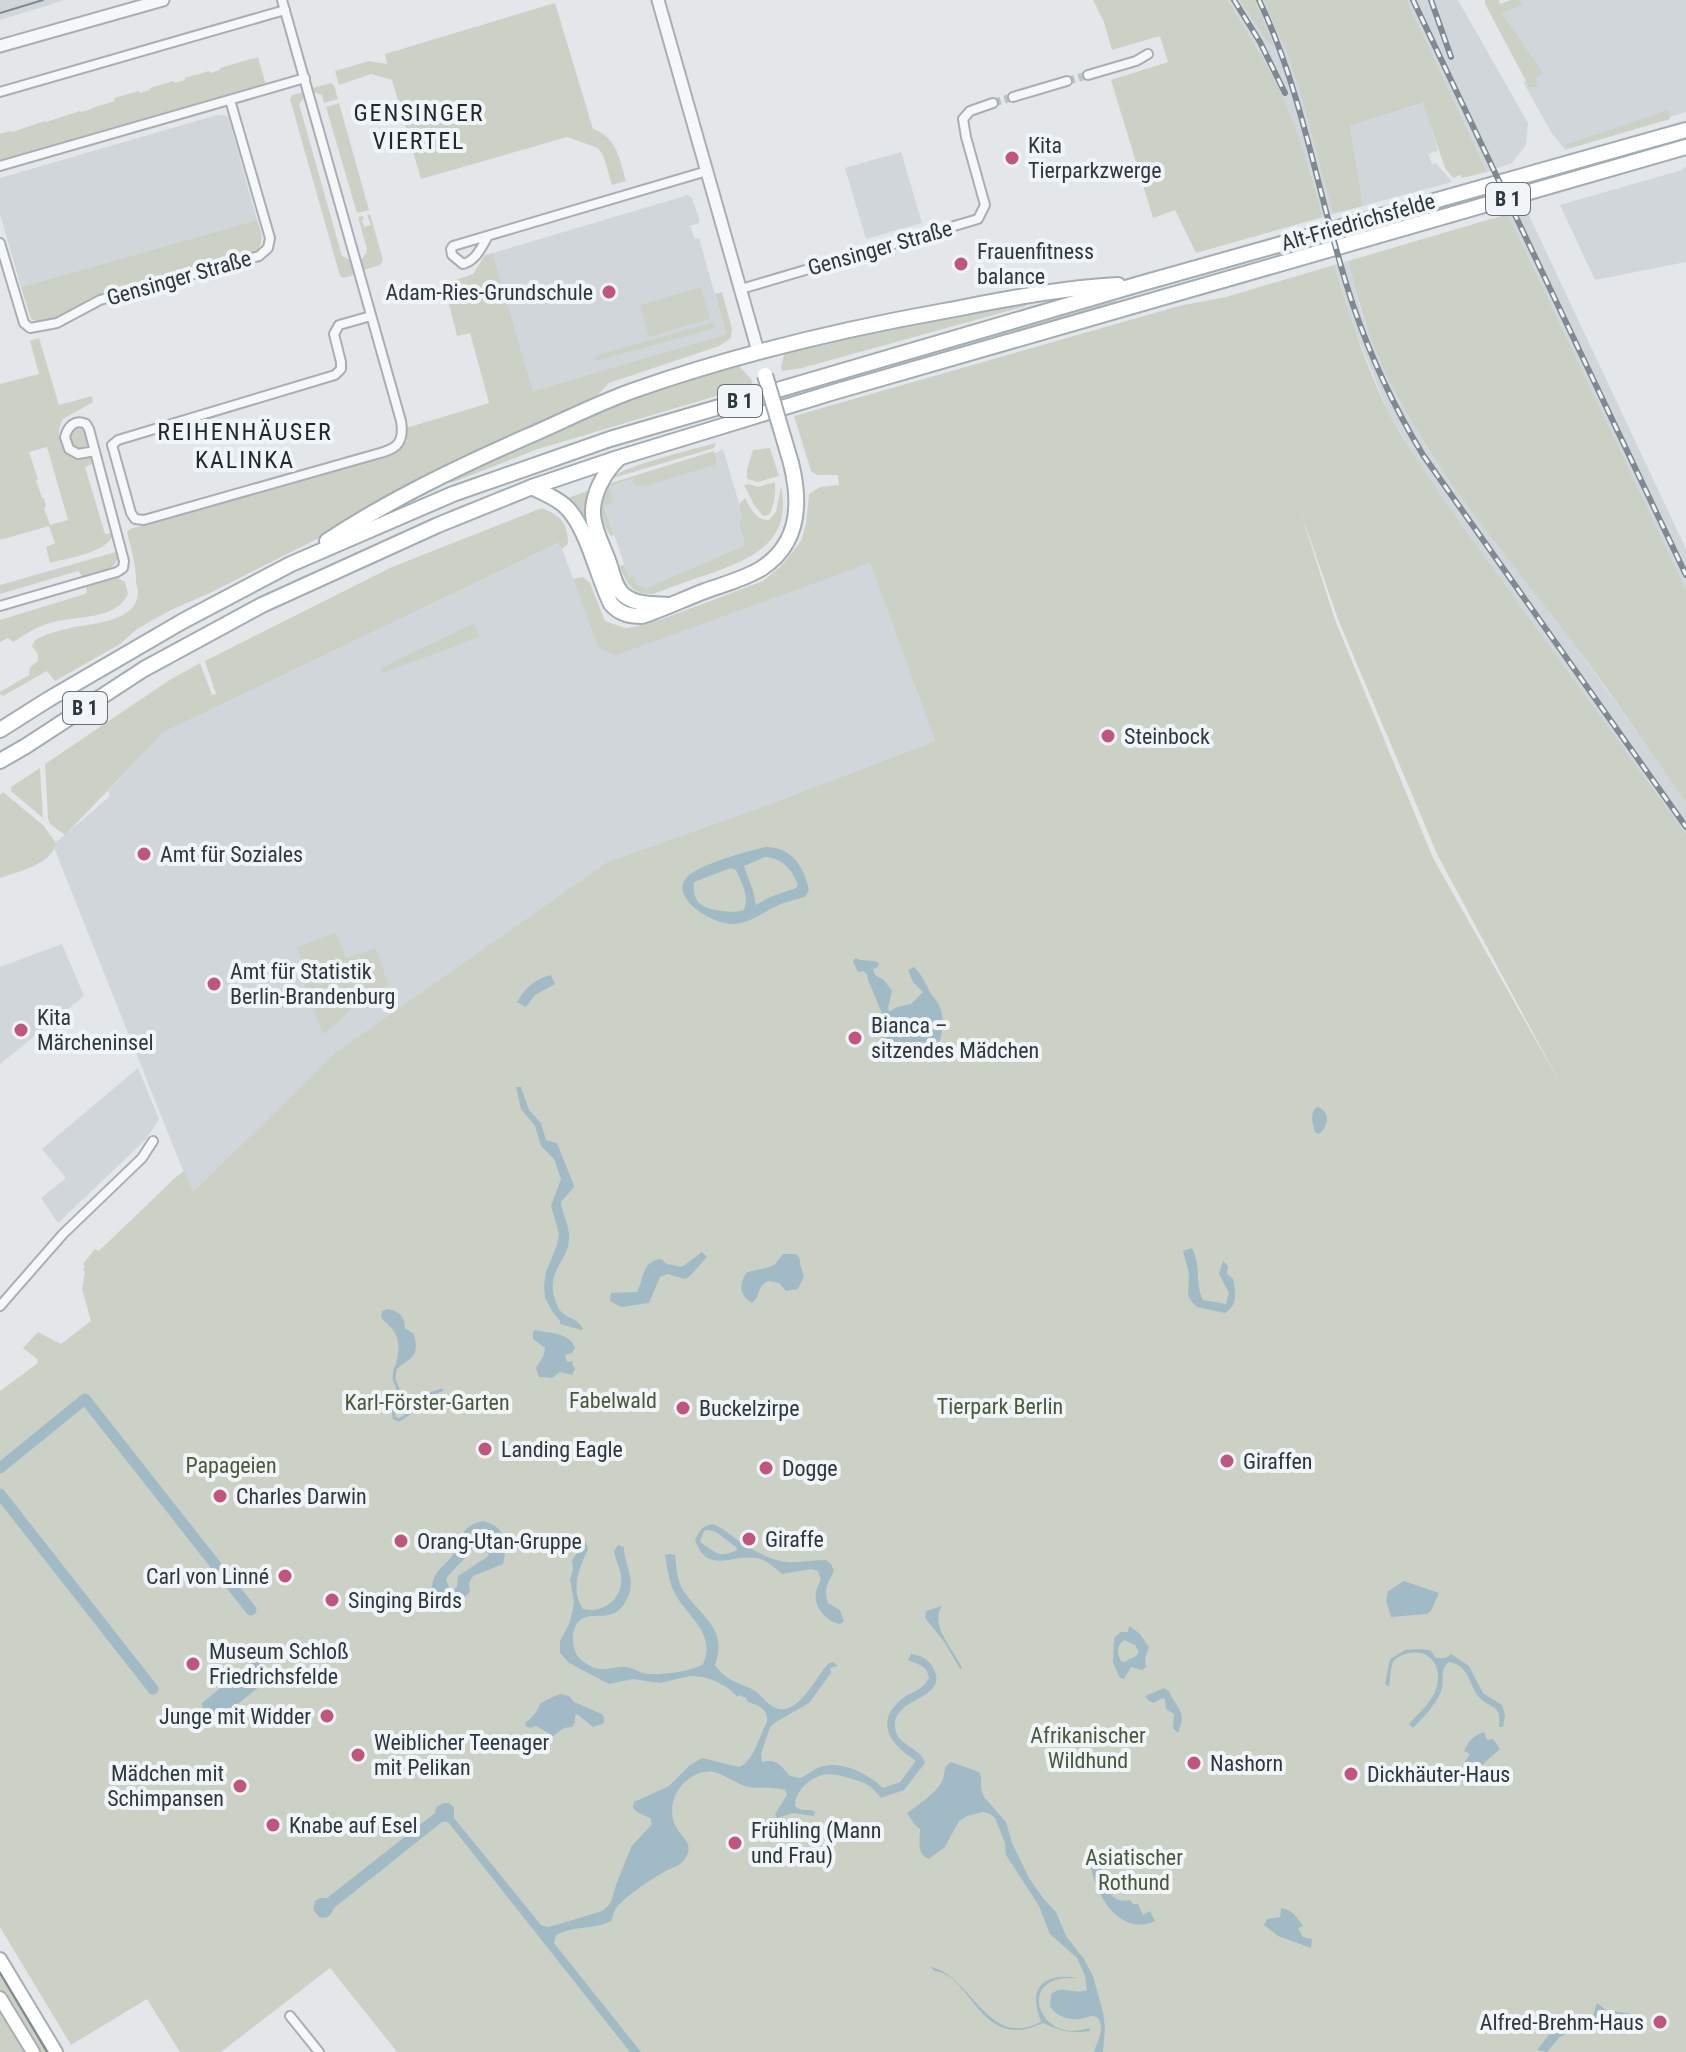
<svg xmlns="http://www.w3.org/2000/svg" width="1686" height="2052" font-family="'Roboto Condensed',sans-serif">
<rect width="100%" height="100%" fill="#e3e7e9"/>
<g fill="#d1d6db">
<path d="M0,0H65L0,20Z"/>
<path d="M1228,0H1239L1266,40L1259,8L1255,0H1263L1286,51L1300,92L1333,214L1323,217L1310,169L1259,51Z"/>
<path d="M1407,0H1458L1528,123L1526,145L1512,163L1487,172Z"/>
<path d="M1517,0H1686V112L1565,150L1551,132L1523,82L1544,74L1498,7Z"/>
<path d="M1424,103L1438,151L1428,154L1432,164L1436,163L1452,182L1363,206L1350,126Z"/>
<path d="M217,115L228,116L257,220L21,287L0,214V178Z"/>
<path d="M901,152L922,223L866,239L845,168Z"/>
<path d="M1686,167V262L1595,280L1560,205L1682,170Z"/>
<path d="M688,195L692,198L699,218V223L690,226L695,239L699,238L726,334L533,391L493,253Z"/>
<path d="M1526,209L1686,549V589L1508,214Z"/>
<path d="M1348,261L1361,311L1382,365L1396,396L1427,448L1458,493L1575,645L1686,802V834L1444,500L1416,459L1388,411L1353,326L1334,265Z"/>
<path d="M723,449L744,520L738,523L745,545L646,588L641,586L629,578L604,505L609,487L714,454Z"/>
<path d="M560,543L598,647L870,563L935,741L770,804L607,862L336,1052L192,1193L53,845L110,796L108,791L164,732Z"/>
<path d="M62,944L84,996L0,1064V967Z"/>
<path d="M138,1068L159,1119L146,1139L58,1223L41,1198L66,1178L42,1149Z"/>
</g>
<g fill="#cbd2c5" fill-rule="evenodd">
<path d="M1093,0H1228C1245,28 1263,57 1278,87C1298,128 1311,172 1323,217L1196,253L1175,210L1153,218L1111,80L1168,62L1160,36L1112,50L1104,22Z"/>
<path d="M1239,0H1255L1274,46L1266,40Z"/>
<path d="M1263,0H1407L1487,172L1462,178L1460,175L1453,178L1445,168L1423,103L1350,126L1363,206L1333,214L1300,92L1286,51Z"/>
<path d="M1485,0H1499L1500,4L1511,0H1519L1522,5L1502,13L1544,74L1535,78L1538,87H1529L1485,4Z"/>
<path d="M555,3L593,129C617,137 620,160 626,181L612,185L603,155L598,148L567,137L421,179L392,80L371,74L339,85L335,71L369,61L387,64L385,54Z"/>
<path d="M258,57L266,85L0,163V134L11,131L12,132L45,121L46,122L80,111L81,112L92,109V108L115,101L114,98L139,91L140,93L150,90V88L173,81L175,83L185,80V78L209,71L210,73L220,70V68Z"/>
<path d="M331,83L334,85L338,99L324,103L322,95L314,92L313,88Z"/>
<path d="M304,92V98L299,104L342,256L350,260L354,275L344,278L340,276L290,99L292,95Z"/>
<path d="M339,103L369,210L357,213L326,107Z"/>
<path d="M1668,110L1670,119L1571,148L1565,145Z"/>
<path d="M1686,136V140L1277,257L1276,254Z"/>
<path d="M370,214L383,260L380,265L364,270L361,260L366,253L367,249L358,217L363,216L364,219L362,220L364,227L371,225L367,215Z"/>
<path d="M1508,214L1686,589V802C1648,750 1613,695 1574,644C1513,563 1446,487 1398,398C1374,355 1360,308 1348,261Z"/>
<path d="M257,220C261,231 265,240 257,250L90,298C75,309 50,327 31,319L21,287Z"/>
<path d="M493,253L533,391L726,334L715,294L722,292L732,329L731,338L719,346L609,383L591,402L425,480L317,539L212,592L169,611L137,629L120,644L55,681L47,671L3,696L0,694V692L29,675L30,667L38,661V654L32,646L35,640C45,634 58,631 70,628C91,623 136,623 138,593C138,589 136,585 136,581C136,564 131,549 127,532L130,529L394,454L407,441L406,428L489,403L470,333L457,336L444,284L473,274L485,255Z"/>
<path d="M1334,265C1349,314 1365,364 1388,411C1404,442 1425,471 1444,500L1686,834V2052H397L330,1968L221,2052H180L147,1999L71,2045L0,1927V1391L38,1363L37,1359L23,1348L38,1332L61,1344L91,1321L82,1289L85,1272L83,1270L85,1267L83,1264L95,1249L98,1251L103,1247L176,1177L184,1171L193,1192L336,1052L607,862L770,804L935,741L870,563L614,656L598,647L573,579L583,577L590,583L605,621L625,628L634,627L665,618L763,581L781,566L801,541L806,524L809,494L820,487L839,485L838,475H817L811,471L794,416L1179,306L1226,297ZM1300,510L1338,619L1438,856L1560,1083L1433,858L1335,620Z"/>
<path d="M701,287L710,319L649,337L640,305Z"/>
<path d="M1116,300L1117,303L890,368L889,365Z"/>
<path d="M1025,302L1026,306L802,368L782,371L781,367L784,355L782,352L873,330Z"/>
<path d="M713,322L715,328L596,361L595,356Z"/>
<path d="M39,338L59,405L92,396L93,402L63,419C51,441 68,458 91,457L92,464L85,467L105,534L112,533L113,535C106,553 68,558 50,563L46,547L55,543L49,526L0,540V384L39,374L30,341ZM47,447L68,520L50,525L44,508L46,507L44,498H42L36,480L38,479L29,452Z"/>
<path d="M738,365L751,379L753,385L538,449L451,483L449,480C541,433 638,395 738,365Z"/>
<circle cx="79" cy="439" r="10"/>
<path d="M716,443L714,448L610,479C623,466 694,449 716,443Z"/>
<path d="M770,448L779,476L758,482L747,479V469L753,450Z"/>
<path d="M714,451L717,464L644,487L643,485L636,487L633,479L609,487L613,502L604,506L614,535L611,536C598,519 597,499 611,483Z"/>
<path d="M775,482C776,493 774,506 769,515L763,516L754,505L744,485L749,484L758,487Z"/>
<path d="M781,486C793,543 751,559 706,575C688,581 671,587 653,594C633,595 626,584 620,566L624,565L629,577L634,576L637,584L646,588L745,545L738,522L743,520L739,504L745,498C751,509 756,521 769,520L776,512Z"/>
<path d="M590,490L587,499L589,526H587L577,508L565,499Z"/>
<path d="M542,508C561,516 568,523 568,544L562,549L559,543L164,732L65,835L50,824L48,818L45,764L168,681L200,663L212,695L216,694L205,661L392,567Z"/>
<path d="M116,552L119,556C113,573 99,572 83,577L78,571L0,594V585Z"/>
<path d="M118,578L125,582L128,594C116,620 77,616 53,622C38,626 26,634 13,642L8,638L0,642V620L85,594L87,592L86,587Z"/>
<path d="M474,623L479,637L383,673L381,668Z"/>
<path d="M40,768L43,818L11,791V787Z"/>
<path d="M3,792L43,825L56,843C52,865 19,871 0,878V795Z"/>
<path d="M336,933L346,958L376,948L388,984L354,1005L343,1018L323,1034L302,978L307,976L297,947Z"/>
<path d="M0,1969L51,2052H37L0,1989Z"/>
<path d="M0,2009L26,2052H0Z"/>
</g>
<g fill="#a1bbc6" fill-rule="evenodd">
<path d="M766,847C792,847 804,867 809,890L805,897C797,899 789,901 781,904C766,910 753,922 736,924C717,927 669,900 686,878C696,865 750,850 766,847ZM765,857C783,858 792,870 798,885L796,888L770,897L756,905L753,891L744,866ZM731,868L736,870C742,884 749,894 744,910C734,914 706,911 698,902C694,897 693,889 694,882Z"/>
<path d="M855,958C863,962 872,959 879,963L878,967L873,969L875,975L884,980L892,991L888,1008L889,1012L897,1007L911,1004L923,992L913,982L908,970L914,967C921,974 923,979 928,988C930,994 936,999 939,1005C945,1017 943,1038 936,1049L915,1044L909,1063L901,1056L891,1062L889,1048L886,1047L879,1029L882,1018L881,1011L868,980L867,974L863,971L858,972L853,962Z"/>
<path d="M551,975L555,984L535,995L526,1007L517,1002C525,988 535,979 551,975Z"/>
<path d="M516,1087H521L529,1110L541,1123L546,1140L557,1143L573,1183L574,1187L561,1202C562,1215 570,1225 569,1239C568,1264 543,1271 557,1305C562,1319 577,1316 583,1329L581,1330L560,1324V1321L552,1311L545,1298L544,1285L546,1272L557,1245L559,1234L551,1206L561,1179L554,1159L541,1146L535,1126L521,1109Z"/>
<path d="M1317,1107C1331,1111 1329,1126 1319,1134L1315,1132C1313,1124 1309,1113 1317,1107Z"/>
<path d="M1192,1248C1202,1268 1194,1281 1203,1300L1226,1304L1229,1293L1219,1274L1223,1261L1228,1266L1227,1274L1233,1279C1236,1292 1238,1305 1225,1313L1197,1307L1192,1302L1188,1296L1189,1273L1183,1251Z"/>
<path d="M702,1252L707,1257L689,1277L685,1279L667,1274L660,1277L649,1303L621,1307L610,1301L611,1293L637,1292C644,1278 642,1261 661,1259L667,1264L682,1267Z"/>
<path d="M783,1254H796L800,1259V1264L804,1276L798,1289L786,1291L779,1283L768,1281C756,1287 761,1297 752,1303C739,1295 739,1286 746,1273C754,1269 770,1269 775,1264C778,1261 780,1257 783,1254Z"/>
<path d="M388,1309C399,1311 405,1317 405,1328L414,1334C420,1359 411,1356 396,1370L394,1369C398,1358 401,1344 395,1333C392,1327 385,1323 381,1317L382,1311Z"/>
<path d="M535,1330C549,1333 571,1333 575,1348L572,1353L565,1355L567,1362L573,1361L572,1363L575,1369L572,1375L560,1372L552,1378L539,1377L536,1368L543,1357L545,1348L533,1339V1332Z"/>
<path d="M483,1521C506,1527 508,1543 503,1564L473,1576L469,1583L470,1592L464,1598L451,1601L431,1591C435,1566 442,1571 454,1553C464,1537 460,1526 483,1521ZM478,1538L482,1549L489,1554L487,1557L458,1576L457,1587L454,1589L449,1588L446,1579C452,1570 459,1565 466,1557C471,1552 475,1543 478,1538Z"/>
<path d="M712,1524C725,1528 733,1538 745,1545C756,1552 773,1561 787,1562C800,1563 813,1560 826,1560L831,1564L834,1571C828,1583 823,1589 828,1603L840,1610L844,1621L840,1624C827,1622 813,1607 816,1592C817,1588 819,1583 821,1579L818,1571L811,1569L782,1574C774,1567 766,1559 755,1558C732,1554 707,1575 695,1540C700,1530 702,1526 712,1524ZM708,1530L716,1532L736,1547L737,1550C717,1559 716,1552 700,1542L704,1531Z"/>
<path d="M580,1539L585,1540L588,1549C579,1569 570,1589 583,1609C603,1614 624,1598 621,1576C620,1568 615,1559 614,1551L618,1545L624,1547C624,1567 638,1579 626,1601C613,1624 596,1611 582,1619C570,1625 571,1649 579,1658C583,1662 590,1666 595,1668C607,1672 619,1664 631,1668C635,1669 639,1672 643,1673C656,1676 692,1672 703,1664C717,1633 686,1616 674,1592C669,1581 667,1568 665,1555L670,1554L675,1555C677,1568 676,1581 685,1593C703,1618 728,1630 715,1665C725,1680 737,1682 752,1689C760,1693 764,1701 772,1706C796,1721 815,1678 828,1664L833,1662L838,1666L830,1668L831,1673L809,1703L776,1722L770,1727L761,1754L762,1762C777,1758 781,1766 790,1776L800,1778C808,1775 814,1768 823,1766C844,1761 868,1774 883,1788L900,1782L915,1762V1760C889,1744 874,1720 903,1698C913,1691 923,1690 929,1678C927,1665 919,1665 908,1660L911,1654C920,1655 927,1658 932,1666C953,1700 892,1696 895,1727C896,1746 921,1747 925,1763L904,1790L881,1798C870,1784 866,1783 849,1778C831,1773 822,1771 806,1784C799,1790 795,1798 795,1806C801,1811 805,1810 812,1810L815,1812L814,1816L793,1813L777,1818L775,1814L787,1795L785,1790C773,1786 761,1789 748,1787C736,1784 726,1775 714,1772C703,1770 693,1775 685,1782C673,1792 668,1812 676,1827C682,1838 695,1844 685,1859C680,1866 671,1868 664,1872C654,1877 620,1900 615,1910C613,1913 613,1917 611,1921C594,1930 575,1925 556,1935L554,1943L641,2052H630L448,1822H442L334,1908C331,1916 327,1919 319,1917L313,1909L315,1901L320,1898H327L435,1813L436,1807L444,1803H449L454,1807V1818L541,1925L547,1927L556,1925L602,1911L608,1906L611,1902L616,1885L631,1847L652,1824L650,1818L637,1812L633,1808L634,1802L669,1786L690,1765L702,1758L739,1767C754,1761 759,1736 767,1722C768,1708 759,1706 748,1702L746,1698L739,1695L738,1697L728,1688L713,1680L703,1677L690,1676L660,1683L633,1679L609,1684L569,1663L560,1653V1641L570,1622L574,1603L570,1579L573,1570L572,1560L577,1553V1541Z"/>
<path d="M1404,1581L1439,1593L1431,1611L1427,1614L1391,1617L1386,1601L1388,1591Z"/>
<path d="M942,1606C929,1626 954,1649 962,1668L960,1669L945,1643L925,1618L926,1611Z"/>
<path d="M1129,1626L1139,1633L1149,1647L1145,1658L1146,1667L1142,1670L1131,1667L1124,1679L1120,1678L1113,1663L1114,1638L1121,1632H1128ZM1124,1640L1135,1645L1139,1652L1136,1656L1124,1662L1121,1661C1117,1652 1116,1647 1124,1640Z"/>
<path d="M1418,1649L1430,1650L1436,1658H1446L1451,1654L1469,1666L1483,1693L1502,1705L1505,1715L1503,1727H1499C1502,1702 1489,1710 1478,1696C1468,1683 1469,1665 1449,1662C1439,1670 1445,1681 1441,1692C1435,1705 1423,1718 1413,1728L1409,1724C1418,1713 1431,1704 1436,1689C1444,1666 1428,1645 1403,1655C1400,1656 1395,1659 1393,1662C1391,1666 1390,1681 1389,1687L1385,1684L1390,1659L1405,1650Z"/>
<path d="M255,1660H258L270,1678L217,1721H214L202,1706V1703Z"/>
<path d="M1164,1688C1173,1694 1167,1689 1173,1699C1182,1714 1185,1715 1178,1733L1173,1728L1174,1714L1166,1709L1165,1699L1162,1698L1154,1703L1149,1701L1145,1696Z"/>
<path d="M561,1694L569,1696L574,1702L602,1714L604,1717V1723L593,1727L577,1714L575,1716V1722L572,1727L564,1728L553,1736L536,1726L531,1728L525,1726L526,1722C534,1716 536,1713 540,1704C543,1701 557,1695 561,1694Z"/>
<path d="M1484,1732L1487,1740L1493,1739L1500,1749L1474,1772H1464L1462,1766L1470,1754L1464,1751C1469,1740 1473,1736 1484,1732Z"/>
<path d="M951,1762L979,1772L981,1777V1789L984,1797L1006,1822L1012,1843L1029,1878L1043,1898L1056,1912L1066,1936L1084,1959L1093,1976L1103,2012L1105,2028L1103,2052H1094C1096,2044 1102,2034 1101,2026C1100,2021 1099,2017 1093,2016C1088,2016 1084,2019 1079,2019C1067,2020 1057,2016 1050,2007L1051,1994C1063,1984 1074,1995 1087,1990L1085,1976L1077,1958L1050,1934L1039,1906L1006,1855L1005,1843L995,1818L990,1814L983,1812L967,1816L959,1821L945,1847L929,1859C916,1855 920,1840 920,1829L914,1824L907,1813C917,1806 939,1791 943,1779C944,1775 944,1770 946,1766Z"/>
<path d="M1090,1858H1094L1102,1863C1102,1880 1108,1905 1130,1900L1133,1904H1138L1143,1915L1150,1911L1155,1921C1118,1939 1091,1888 1090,1858Z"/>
<path d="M1281,1908C1293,1910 1296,1916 1303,1926L1298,1928L1303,1937L1312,1939L1311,1948L1278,1936L1264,1925L1267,1919L1280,1917Z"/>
<path d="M931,1967C967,1975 984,2033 1023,2028C1029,2027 1035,2024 1041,2022C1039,2015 1036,2008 1036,2001C1035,1978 1059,1974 1077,1978C1069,1979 1061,1977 1053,1981C1026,1993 1042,2026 1065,2030C1073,2032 1082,2030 1090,2028V2031C1071,2034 1060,2031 1043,2023C1035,2026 1027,2030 1019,2030C975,2031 969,1975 934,1971Z"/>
<path d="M1597,2003L1606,2010L1633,2014L1636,2020L1632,2028L1623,2025L1593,2021L1592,2018Z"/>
<path d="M1567,2011L1574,2023V2028L1559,2038L1547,2052L1537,2050L1548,2036L1560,2027Z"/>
</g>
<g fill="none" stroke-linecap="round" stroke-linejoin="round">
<path stroke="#a1bbc6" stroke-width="3" d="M395,1369L394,1379L398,1389L393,1399L394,1418L399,1420L415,1410L424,1396L442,1390"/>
<g stroke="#a1bbc6" stroke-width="11">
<path d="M0,1468L85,1399L251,1610"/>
<path d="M0,1494L153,1689"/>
</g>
<g stroke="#bec4c7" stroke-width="8" stroke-dasharray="8 4" stroke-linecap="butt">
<path d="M1067,81L1088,75"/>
<path d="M993,103L1013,97"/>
</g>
<g stroke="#a8afb3" stroke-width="12">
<g id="minor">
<path d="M282,0L401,421C406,450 389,450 366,457L144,520L135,519L131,513L114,452L112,445L118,440L335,375L341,369V362L334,334L339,325L371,316"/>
<path d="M1088,75L1136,61L1148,54"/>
<path d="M0,92L285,10"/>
<path d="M1013,97L1067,81"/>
<path d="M0,166L305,78"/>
<path d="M488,236C482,246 476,261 463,264L452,255L451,249L453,246L707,171"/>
<path d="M0,243L24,323L30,328L57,323L100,300L259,256L268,248L270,238L230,100"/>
<path d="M741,289L978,219L985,205L966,137L963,119L970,111L993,103"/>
<path d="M0,606L117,572L123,568L124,561L89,429L86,424C75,419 68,426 65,437L69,449L78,454L95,451"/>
<path d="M0,1306L63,1234L142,1158L153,1141"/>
<path d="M290,2016L319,2052"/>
</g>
</g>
<g stroke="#a8afb3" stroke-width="15">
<g id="tertiary">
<path d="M658,0L758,351"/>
<path d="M0,46L163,0"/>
</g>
</g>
<g stroke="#a8afb3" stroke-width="16">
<g id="secondary">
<path d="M0,1959L56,2052"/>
<path d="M0,1998L33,2052"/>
</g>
</g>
<g stroke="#a3adb4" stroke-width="18">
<g id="primary">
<path d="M618,459C604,473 592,494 593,515C594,531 604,548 609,563C613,574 615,589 625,596C637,605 654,604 668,605"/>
<path d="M532,487C543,493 555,497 565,506C587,526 597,576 611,604C620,614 629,616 642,616C663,609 684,599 705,591C724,584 745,579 762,568C800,543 801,503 791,463"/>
<path d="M327,541C389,500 458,467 526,437C561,422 596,404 632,391C734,355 838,330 944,311C1002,300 1059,288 1118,285"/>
<path d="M0,730L49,699L183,621L291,564L453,494L610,439L1143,283L1686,130"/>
<path d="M0,761L26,746L144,669L262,605L438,525L532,487L618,458L834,392L1686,147"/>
</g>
</g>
<use href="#minor" stroke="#f5f7f8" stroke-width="8"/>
<use href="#tertiary" stroke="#f5f7f8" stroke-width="11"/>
<use href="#secondary" stroke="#fff" stroke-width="12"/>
<use href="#primary" stroke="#fff" stroke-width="14"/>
<g stroke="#7e8991" stroke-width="2">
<path d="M0,13L43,0"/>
<path d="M0,1973L47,2052"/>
</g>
<g stroke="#7e8991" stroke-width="6">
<g id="rail">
<path d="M1234,0L1260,42L1285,93"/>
<path d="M1259,0C1305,97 1319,204 1353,305C1371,358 1394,407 1423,455L1686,827"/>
<path d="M1413,0L1686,575"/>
<path d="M1431,0L1451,57"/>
</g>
</g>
<use href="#rail" stroke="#f2f5f7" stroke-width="3" stroke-dasharray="9" stroke-linecap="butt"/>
<g stroke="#a3adb4" stroke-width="18" stroke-linecap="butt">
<path id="primary-bridge" d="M765,375L791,463"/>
</g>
<use href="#primary-bridge" stroke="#fff" stroke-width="14"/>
</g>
<g fill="#c1557d" stroke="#f2f5f7" stroke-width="3">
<circle cx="1012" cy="158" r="8"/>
<circle cx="961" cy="264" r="8"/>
<circle cx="609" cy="292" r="8"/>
<circle cx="1108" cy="736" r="8"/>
<circle cx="144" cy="854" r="8"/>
<circle cx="214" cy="984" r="8"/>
<circle cx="21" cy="1030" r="8"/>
<circle cx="855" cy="1038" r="8"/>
<circle cx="683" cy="1408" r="8"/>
<circle cx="485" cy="1449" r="8"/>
<circle cx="1227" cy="1461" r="8"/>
<circle cx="766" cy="1468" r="8"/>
<circle cx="220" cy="1496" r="8"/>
<circle cx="749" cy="1539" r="8"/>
<circle cx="401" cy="1541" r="8"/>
<circle cx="285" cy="1576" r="8"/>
<circle cx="332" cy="1600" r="8"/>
<circle cx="193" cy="1664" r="8"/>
<circle cx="327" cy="1716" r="8"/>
<circle cx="358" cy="1755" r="8"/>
<circle cx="1194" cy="1763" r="8"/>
<circle cx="1351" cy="1774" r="8"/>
<circle cx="240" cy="1786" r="8"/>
<circle cx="273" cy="1825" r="8"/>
<circle cx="735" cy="1843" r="8"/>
<circle cx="1660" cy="2022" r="8"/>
</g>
<g text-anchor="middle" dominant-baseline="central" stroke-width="8" stroke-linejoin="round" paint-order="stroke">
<g fill="#f2f5f7" stroke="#677177" stroke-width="2">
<rect x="1486" y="183" width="44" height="32" rx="6"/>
<rect x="718" y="385" width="44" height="32" rx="6"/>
<rect x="63" y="692" width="44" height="32" rx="6"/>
</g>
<g font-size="20" font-weight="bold" fill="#2c3840">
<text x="1508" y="199">B 1</text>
<text x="740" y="401">B 1</text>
<text x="85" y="708">B 1</text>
</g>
<g font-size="22" fill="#2c3840" stroke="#f2f5f7" text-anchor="start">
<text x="1028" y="145">Kita<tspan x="1028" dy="25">Tierparkzwerge</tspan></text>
<text x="977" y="251">Frauenfitness<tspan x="977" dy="25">balance</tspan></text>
<text x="593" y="292" text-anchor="end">Adam-Ries-Grundschule</text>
<text x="1124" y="736">Steinbock</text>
<text x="160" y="854">Amt für Soziales</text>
<text x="230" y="971">Amt für Statistik<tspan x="230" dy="25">Berlin-Brandenburg</tspan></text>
<text x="37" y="1017">Kita<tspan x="37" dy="25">Märcheninsel</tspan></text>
<text x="871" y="1025">Bianca –<tspan x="871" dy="25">sitzendes Mädchen</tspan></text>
<text x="699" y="1408">Buckelzirpe</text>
<text x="501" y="1449">Landing Eagle</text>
<text x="1243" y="1461">Giraffen</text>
<text x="782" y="1468">Dogge</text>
<text x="236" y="1496">Charles Darwin</text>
<text x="765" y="1539">Giraffe</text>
<text x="417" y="1541">Orang-Utan-Gruppe</text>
<text x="269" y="1576" text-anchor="end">Carl von Linné</text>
<text x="348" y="1600">Singing Birds</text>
<text x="209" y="1651">Museum Schloß<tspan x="209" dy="25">Friedrichsfelde</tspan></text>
<text x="311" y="1716" text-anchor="end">Junge mit Widder</text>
<text x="374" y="1742">Weiblicher Teenager<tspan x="374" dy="25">mit Pelikan</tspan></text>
<text x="1210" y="1763">Nashorn</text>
<text x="224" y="1773" text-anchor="end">Mädchen mit<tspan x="224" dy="25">Schimpansen</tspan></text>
<text x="1367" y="1774">Dickhäuter-Haus</text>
<text x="289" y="1825">Knabe auf Esel</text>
<text x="751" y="1830">Frühling (Mann<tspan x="751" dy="25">und Frau)</tspan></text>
<text x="1644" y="2022" text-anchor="end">Alfred-Brehm-Haus</text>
</g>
<g font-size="22" fill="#2c3840" stroke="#f2f5f7">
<text transform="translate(1358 222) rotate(-16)">Alt-Friedrichsfelde</text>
<text transform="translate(880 248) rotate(-16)">Gensinger Straße</text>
<text transform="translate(179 278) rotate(-16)">Gensinger Straße</text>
</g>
<g font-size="22" fill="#485a3b" stroke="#f2f5f7">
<text x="613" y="1400">Fabelwald</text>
<text x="427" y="1402">Karl-Förster-Garten</text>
<text x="1000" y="1406">Tierpark Berlin</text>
<text x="231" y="1465">Papageien</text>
<text x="1088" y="1735">Afrikanischer<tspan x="1088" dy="25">Wildhund</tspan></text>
<text x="1134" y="1857">Asiatischer<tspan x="1134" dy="25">Rothund</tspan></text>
</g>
<g font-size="24" letter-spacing="2" fill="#1e2931" stroke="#f2f5f7">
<text x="419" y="113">GENSINGER<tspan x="419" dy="28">VIERTEL</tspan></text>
<text x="245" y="432">REIHENHÄUSER<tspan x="245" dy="28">KALINKA</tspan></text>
</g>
</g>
</svg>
